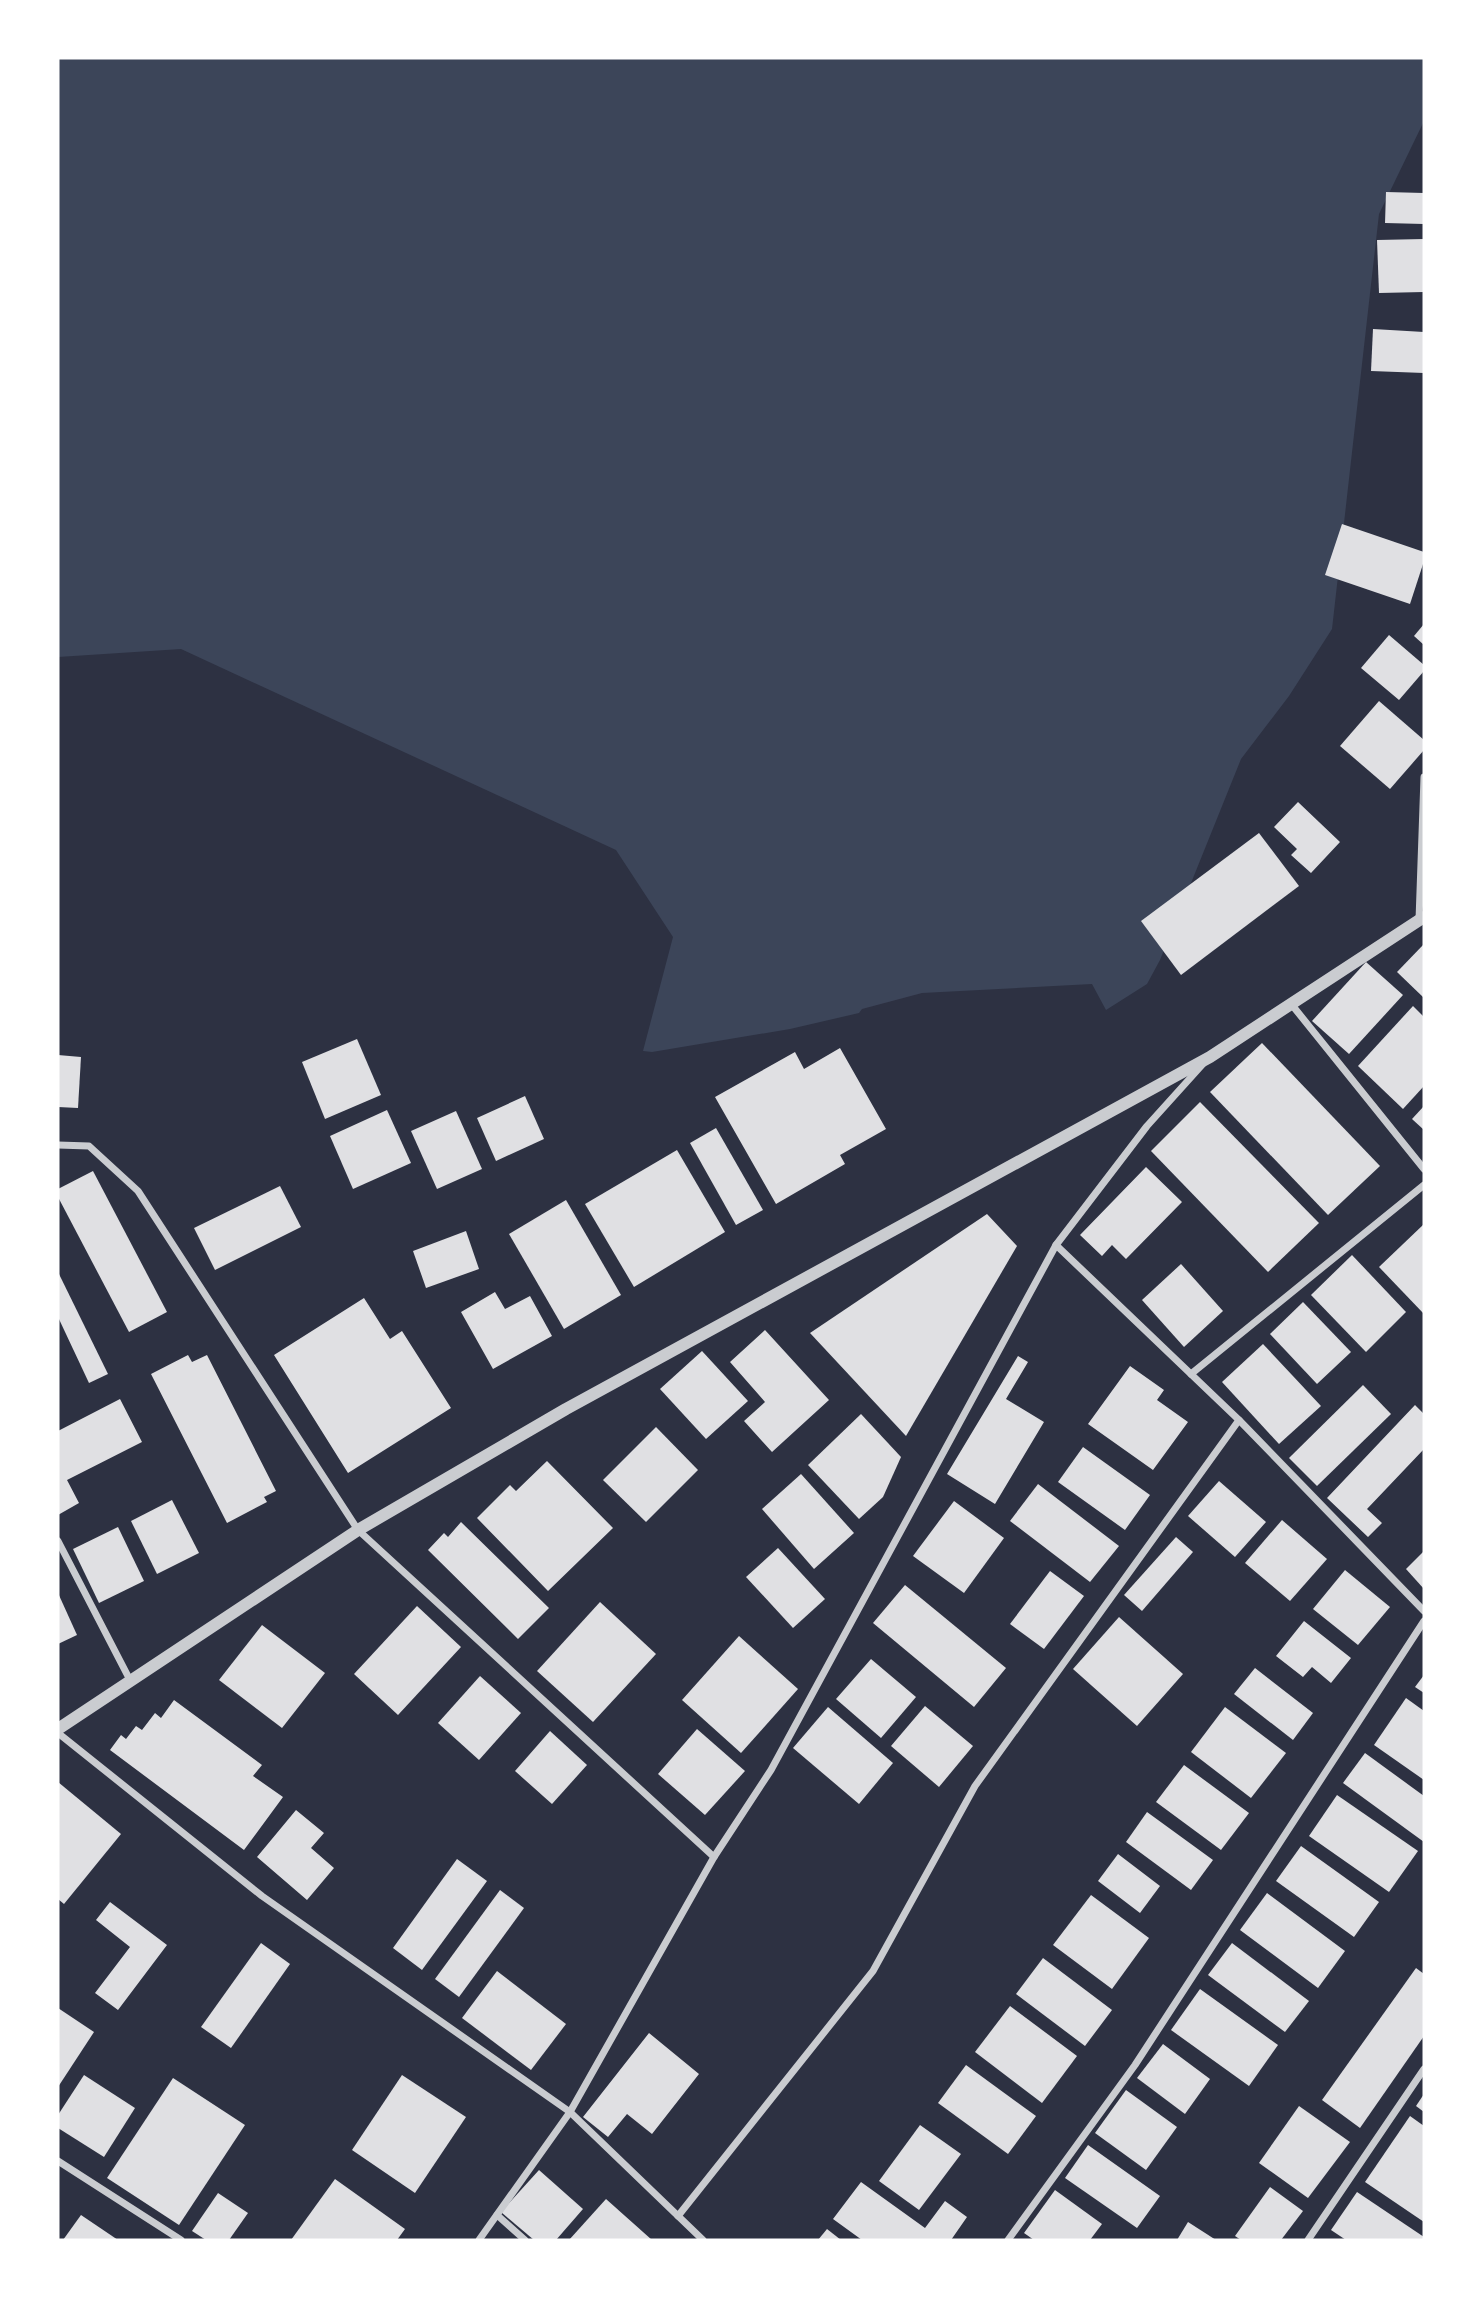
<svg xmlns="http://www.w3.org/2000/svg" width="1482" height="2298" font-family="Signika,sans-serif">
<rect width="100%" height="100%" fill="#2d3142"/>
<path fill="#3c4559" d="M58,58H1424V121L1379,214L1332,629L1289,696L1241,759L1160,960L1147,984L1106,1010L1092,984L922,993L862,1009L859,1013L790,1029L652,1052L643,1051L673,937L616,850L181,649L58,657Z"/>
<g fill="#e0e0e3">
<path d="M1386,192L1424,193V224L1385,223Z"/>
<path d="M1424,239V292L1379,293L1377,240Z"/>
<path d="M1373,329L1424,332V373L1371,371Z"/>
<path d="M1342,524L1424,552V561L1410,604L1325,575Z"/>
<path d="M1424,624V645L1414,636Z"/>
<path d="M1389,635L1424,665V671L1399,700L1361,668Z"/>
<path d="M1379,701L1424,740V750L1390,789L1340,746Z"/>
<path d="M1298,802L1340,842L1311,873L1291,855L1297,849L1274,827Z"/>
<path d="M1259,833L1299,886L1181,975L1141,921Z"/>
<path d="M1424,944V998L1397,972Z"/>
<path d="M1366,962L1403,995L1349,1054L1312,1021Z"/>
<path d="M1413,1006L1424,1017V1086L1403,1109L1358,1066Z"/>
<path d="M357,1039L381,1095L325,1119L302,1062Z"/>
<path d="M1262,1043L1380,1166L1328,1215L1210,1092Z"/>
<path d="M840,1048L886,1129L840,1155L845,1164L776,1204L715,1097L795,1052L804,1069Z"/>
<path d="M58,1055L81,1057L78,1108L58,1107Z"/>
<path d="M525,1096L544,1139L496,1161L477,1118Z"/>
<path d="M1200,1102L1319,1223L1268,1272L1151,1151Z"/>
<path d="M1424,1106V1130L1412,1119Z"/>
<path d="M387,1110L411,1163L353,1189L330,1136Z"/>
<path d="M456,1111L482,1169L437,1189L411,1131Z"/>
<path d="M716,1128L763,1210L736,1225L690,1143Z"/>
<path d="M677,1150L725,1232L634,1287L585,1204Z"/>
<path d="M1146,1167L1182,1202L1126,1259L1112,1245L1102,1256L1080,1235Z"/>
<path d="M93,1171L167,1312L129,1332L58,1197V1189Z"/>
<path d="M280,1186L301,1227L215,1270L194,1228Z"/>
<path d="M566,1200L621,1295L564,1329L509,1234Z"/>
<path d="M987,1214L1017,1246L906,1436L810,1333Z"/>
<path d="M1424,1224V1314L1379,1267Z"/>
<path d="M466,1231L479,1269L426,1288L413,1251Z"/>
<path d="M1352,1255L1406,1312L1366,1352L1311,1295Z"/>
<path d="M1181,1264L1223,1311L1184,1347L1142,1300Z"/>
<path d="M58,1272L108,1374L89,1383L58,1317Z"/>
<path d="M495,1292L505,1309L530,1296L552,1336L493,1369L461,1312Z"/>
<path d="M364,1298L390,1339L402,1331L451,1408L348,1473L274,1355Z"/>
<path d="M1303,1302L1351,1352L1317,1384L1270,1334Z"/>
<path d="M765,1330L829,1400L772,1452L744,1421L765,1402L730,1362Z"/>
<path d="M1263,1344L1321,1406L1279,1444L1222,1382Z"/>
<path d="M702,1351L748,1401L706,1439L660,1389Z"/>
<path d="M188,1355L192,1362L207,1355L276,1491L264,1497L267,1502L227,1523L151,1374Z"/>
<path d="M1018,1356L1028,1362L1006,1399L1044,1422L995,1504L947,1474Z"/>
<path d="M1130,1366L1164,1390L1157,1400L1188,1422L1153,1470L1088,1424Z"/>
<path d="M1363,1385L1391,1414L1317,1486L1289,1458Z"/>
<path d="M120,1399L142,1442L67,1480L79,1503L58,1515V1431Z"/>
<path d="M1415,1405L1424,1414V1449L1367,1509L1382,1523L1368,1537L1327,1498Z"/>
<path d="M861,1414L901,1457L883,1497L859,1519L808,1465Z"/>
<path d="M656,1427L698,1470L646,1522L603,1480Z"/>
<path d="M1083,1447L1150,1495L1125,1530L1058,1482Z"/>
<path d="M547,1461L613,1528L548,1591L477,1518L510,1485L516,1491Z"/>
<path d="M801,1474L854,1533L814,1569L762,1509Z"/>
<path d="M1219,1481L1266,1522L1235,1557L1188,1516Z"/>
<path d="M1038,1484L1119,1546L1090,1582L1010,1521Z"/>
<path d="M172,1500L199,1553L157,1574L131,1521Z"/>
<path d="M954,1501L1004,1538L964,1593L913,1556Z"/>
<path d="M1282,1520L1327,1559L1290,1601L1245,1563Z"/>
<path d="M461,1522L549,1608L518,1639L428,1550L444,1533L448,1537Z"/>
<path d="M118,1527L144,1581L99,1603L73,1549Z"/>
<path d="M1176,1537L1193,1552L1142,1611L1124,1595Z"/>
<path d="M778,1548L825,1599L793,1628L746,1577Z"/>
<path d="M1424,1551V1589L1406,1569Z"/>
<path d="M1345,1570L1390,1607L1358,1645L1313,1609Z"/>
<path d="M1050,1571L1084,1596L1044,1649L1010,1624Z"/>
<path d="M905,1585L1006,1668L974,1707L873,1623Z"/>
<path d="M58,1593L77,1635L58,1644Z"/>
<path d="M600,1602L656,1654L593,1722L537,1671Z"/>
<path d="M417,1606L461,1647L398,1715L354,1674Z"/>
<path d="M1119,1617L1183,1674L1137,1726L1073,1669Z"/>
<path d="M1304,1621L1351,1658L1331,1683L1312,1667L1303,1677L1276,1656Z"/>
<path d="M262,1625L325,1673L282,1728L219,1680Z"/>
<path d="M739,1636L798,1689L741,1753L682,1700Z"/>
<path d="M871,1659L916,1697L881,1738L836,1699Z"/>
<path d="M1255,1668L1313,1713L1293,1740L1234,1694Z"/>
<path d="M1424,1675V1693L1415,1687Z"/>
<path d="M480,1676L521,1713L479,1760L438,1723Z"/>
<path d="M1406,1698L1424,1711V1780L1374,1745Z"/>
<path d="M174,1700L262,1765L253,1776L283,1797L244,1850L110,1750L121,1735L126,1739L136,1726L142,1730L155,1713L161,1718Z"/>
<path d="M925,1706L973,1746L939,1787L891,1746Z"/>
<path d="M828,1707L893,1763L859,1804L793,1748Z"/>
<path d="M1225,1707L1286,1753L1251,1798L1191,1752Z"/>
<path d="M697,1729L745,1771L705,1815L658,1774Z"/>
<path d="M550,1731L587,1765L552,1804L515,1771Z"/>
<path d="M1365,1753L1424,1796V1842L1343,1783Z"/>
<path d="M1184,1765L1249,1813L1221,1850L1156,1802Z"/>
<path d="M58,1782L121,1834L64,1904L58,1899Z"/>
<path d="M1337,1795L1418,1851L1389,1892L1309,1836Z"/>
<path d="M296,1810L324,1833L311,1848L334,1868L307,1900L257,1857Z"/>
<path d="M1147,1812L1213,1860L1191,1890L1126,1842Z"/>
<path d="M1301,1846L1379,1902L1354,1937L1276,1881Z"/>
<path d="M1118,1854L1160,1886L1140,1913L1098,1881Z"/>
<path d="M457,1859L487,1881L422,1970L393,1948Z"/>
<path d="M500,1890L524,1908L459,1997L435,1979Z"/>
<path d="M1267,1893L1345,1951L1318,1988L1240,1930Z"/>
<path d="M1091,1895L1149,1938L1112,1989L1053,1945Z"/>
<path d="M110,1902L167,1945L118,2010L95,1993L130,1947L96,1920Z"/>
<path d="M261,1943L290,1964L231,2048L201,2027Z"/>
<path d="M1232,1943L1309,2001L1285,2032L1208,1975Z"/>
<path d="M1043,1958L1112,2010L1085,2046L1016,1994Z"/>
<path d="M1416,1968L1424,1974V2036L1360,2128L1322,2100Z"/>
<path d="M497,1971L566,2024L531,2070L462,2018Z"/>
<path d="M1200,1989L1278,2045L1249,2086L1171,2030Z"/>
<path d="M1010,2006L1077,2056L1042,2103L975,2052Z"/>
<path d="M58,2008L94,2032L58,2087Z"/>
<path d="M649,2033L699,2074L652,2134L627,2114L608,2137L583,2117Z"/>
<path d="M1163,2044L1210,2079L1185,2114L1137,2078Z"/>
<path d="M966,2065L1036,2116L1008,2154L938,2103Z"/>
<path d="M84,2075L135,2108L104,2157L58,2128V2115Z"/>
<path d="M402,2075L466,2117L415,2193L352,2150Z"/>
<path d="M173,2078L245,2125L179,2225L107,2178Z"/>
<path d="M1126,2090L1177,2127L1146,2170L1095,2133Z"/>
<path d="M1424,2094V2112L1416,2106Z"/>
<path d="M1299,2106L1350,2142L1308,2198L1259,2163Z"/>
<path d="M1410,2116L1424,2126V2222L1365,2182Z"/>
<path d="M920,2125L961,2154L919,2210L879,2181Z"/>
<path d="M1088,2145L1160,2196L1137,2228L1065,2178Z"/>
<path d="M539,2170L583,2209L556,2240H534L501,2212Z"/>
<path d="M335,2179L405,2229L397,2240H291Z"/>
<path d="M861,2182L925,2228L945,2201L967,2217L951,2240H862L833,2219Z"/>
<path d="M1270,2187L1303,2211L1281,2240H1241L1235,2236Z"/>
<path d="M1055,2190L1102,2224L1090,2240H1034L1024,2233Z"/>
<path d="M1357,2192L1424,2237V2240H1346L1331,2230Z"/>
<path d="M218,2193L248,2213L229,2240H206L192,2231Z"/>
<path d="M606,2199L652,2240H569Z"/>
<path d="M81,2215L118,2240H63Z"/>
<path d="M1188,2222L1216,2240H1177Z"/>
<path d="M827,2229L841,2240H818Z"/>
</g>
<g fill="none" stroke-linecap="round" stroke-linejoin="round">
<g stroke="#caccd0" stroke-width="7">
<path d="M1419,920L1424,777"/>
<path d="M1292,1005L1424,1169"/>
<path d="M58,1145L89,1146L138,1191L358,1530L714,1857"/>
<path d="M1056,1245L1239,1420L1424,1611"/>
<path d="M1191,1374L1424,1185"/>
<path d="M58,1541L131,1682"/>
<path d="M58,1733L262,1896L570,2112L703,2240"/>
<path d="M58,2161L181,2240"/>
<path d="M497,2215L525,2240"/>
<path d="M678,2216L873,1971L975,1786L1239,1420"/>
<path d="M479,2240L570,2112L714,1857L771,1770L1056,1245L1147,1126L1202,1065"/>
<path d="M1008,2240L1135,2065L1424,1621"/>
<path d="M1308,2240L1424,2069"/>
</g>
<path stroke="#caccd0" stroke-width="12" d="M58,1729L358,1530L566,1409L1210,1057L1424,917"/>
</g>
<rect width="1482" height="2298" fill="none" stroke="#ffffff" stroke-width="119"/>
</svg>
